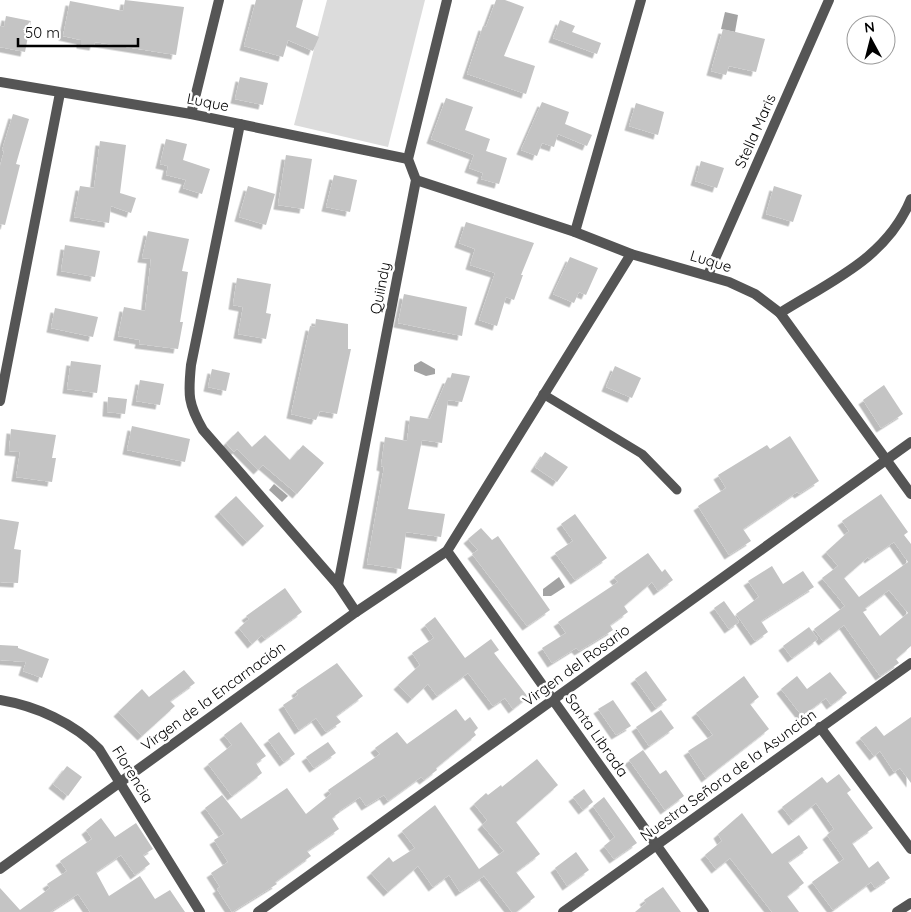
<svg xmlns="http://www.w3.org/2000/svg" width="911" height="912" font-family="Quicksand,sans-serif">
<defs>
<filter id="shadow"><feDropShadow dx="-4.5" dy="4.5" stdDeviation="0" flood-color="#0004"/></filter>
</defs>
<rect width="100%" height="100%" fill="#fff"/>
<path fill="#dcdcdc" d="M327,0H425L388,147L294,125Z"/>
<g fill="#a3a3a3">
<path d="M725,12L738,15L735,32L721,29Z"/>
<path d="M421,361L435,369V374L426,376L414,371V365Z"/>
<path d="M274,484L288,496L282,502L269,490Z"/>
<path d="M559,577L565,587L551,596H543V589Z"/>
</g>
<g fill="#c4c4c4" fill-rule="evenodd" filter="url(#shadow)">
<path d="M125,0L184,7L176,55L95,42L94,46L81,44V40L63,36L70,1L123,11Z"/>
<path d="M256,0H303L296,27L319,37L313,51L288,40L283,57L244,46Z"/>
<path d="M496,0H505L524,7L504,56L535,66L526,94L467,74L483,26L486,27Z"/>
<path d="M6,16L31,21L25,52L0,47V26L4,27Z"/>
<path d="M560,20L575,26L572,32L601,43L597,54L553,38Z"/>
<path d="M723,29L765,39L756,72L729,66L726,75L711,71Z"/>
<path d="M240,77L268,83L263,105L235,99Z"/>
<path d="M446,98L473,107L465,130L490,139L486,151L507,158L499,184L481,179L483,173L469,168L474,155L431,139Z"/>
<path d="M542,102L569,112L565,124L592,135L587,146L558,134L554,147L542,143L537,156L521,150Z"/>
<path d="M636,103L664,112L658,135L629,126Z"/>
<path d="M13,114L29,119L16,164L20,165L5,225L0,224V166L4,151L2,150Z"/>
<path d="M166,139L187,144L183,160L210,169L202,194L183,188L186,180L166,175L168,166L160,164Z"/>
<path d="M100,141L126,145L120,193L136,198L131,213L111,206L109,223L74,217L80,186L94,188Z"/>
<path d="M286,155L312,159L304,209L278,205Z"/>
<path d="M701,161L724,168L717,188L695,181Z"/>
<path d="M334,175L357,180L350,212L326,207Z"/>
<path d="M248,186L275,194L266,225L239,217Z"/>
<path d="M774,186L802,195L793,222L766,214Z"/>
<path d="M466,222L534,243L521,275H523L514,300L506,297L497,326L479,320L495,273L470,265L475,249L459,243Z"/>
<path d="M148,231L189,239L182,271L188,272L180,322H183L178,349L139,344L140,340L118,336L124,307L145,311L151,259L142,258Z"/>
<path d="M65,245L100,251L95,277L61,271Z"/>
<path d="M570,257L598,268L586,295L579,292L574,303L553,294Z"/>
<path d="M237,278L271,284L266,313L271,314L266,339L238,334L243,307L233,305Z"/>
<path d="M404,294L467,307L462,336L398,323Z"/>
<path d="M55,308L98,317L93,337L51,328Z"/>
<path d="M316,319L348,324V349H351L337,414L320,411L316,420L291,414L310,326L315,327Z"/>
<path d="M71,361L101,365L97,393L67,389Z"/>
<path d="M615,366L641,378L632,398L606,387Z"/>
<path d="M212,369L230,373L226,391L208,387Z"/>
<path d="M452,373L470,376L462,402L448,400L442,443L422,440L408,509L445,514L441,537L406,532L401,569L367,564L384,467L381,466L385,437L407,441L410,416L430,419L447,379H450Z"/>
<path d="M140,380L164,384L160,405L136,401Z"/>
<path d="M884,385L903,414L881,428L863,400Z"/>
<path d="M108,397L127,399L125,414L107,412Z"/>
<path d="M132,426L190,439L185,462L127,450Z"/>
<path d="M11,429L56,435L52,458H56L52,482L16,477L20,452L9,451Z"/>
<path d="M238,431L252,447L265,435L290,460L303,445L324,463L297,494L263,465L258,470L237,449L234,452L226,443Z"/>
<path d="M790,436L819,481L799,494L797,492L743,529L751,541L729,555L698,506L726,488L718,475L767,445L770,449Z"/>
<path d="M545,452L568,467L557,482L535,467Z"/>
<path d="M881,494L908,532L904,535L911,544V646L896,659L899,663L880,676L844,625L823,641L814,629L845,606L822,578L838,566L826,552L849,531L842,521ZM894,542L908,562L859,597L844,578L868,557L869,559ZM889,590L908,613L880,636L863,612L867,610L865,608Z"/>
<path d="M236,496L264,526L247,542L219,512Z"/>
<path d="M575,514L607,558L575,580L555,553L573,541L561,524Z"/>
<path d="M0,519L19,522L14,549L21,550L18,583L0,582Z"/>
<path d="M481,528L492,540L498,536L550,610L527,626L472,554L478,550L468,539Z"/>
<path d="M648,553L662,572L665,569L673,580L658,591L652,582L624,606L628,612L610,625L613,630L579,651L576,648L552,663L542,648L566,633L558,622L618,582L614,577Z"/>
<path d="M772,566L783,584L803,571L814,587L761,621L768,632L755,641L736,614L759,597L748,581Z"/>
<path d="M285,588L302,612L265,639L262,635L252,644L239,628L249,619L246,616Z"/>
<path d="M724,601L739,622L729,629L714,608Z"/>
<path d="M435,617L465,658L491,639L499,650L494,653L528,697L513,709L505,698L493,706L468,673L437,696L428,684L412,699L398,685L420,665L412,653L434,638L425,625Z"/>
<path d="M809,627L818,639L792,658L783,646Z"/>
<path d="M0,645L18,646V648L49,659L42,678L23,671L26,662L0,660Z"/>
<path d="M337,663L363,696L336,716L341,722L326,732L316,718L299,730L283,705L298,695L296,691Z"/>
<path d="M184,670L195,683L170,701L175,706L142,736L118,712L142,689L149,697Z"/>
<path d="M646,671L667,700L656,708L635,679Z"/>
<path d="M830,672L847,693L831,705L826,698L802,716L781,689L797,676L807,689Z"/>
<path d="M744,676L759,697L750,704L769,729L706,778L688,751L713,735L696,713Z"/>
<path d="M613,700L631,726L616,735L598,709Z"/>
<path d="M456,709L465,721L470,717L478,728L474,732L476,735L436,768L437,770L424,780L421,777L388,801L384,795L366,806L360,797L339,811L340,812L332,818L339,829L307,851L311,856L275,882L277,884L232,912L217,889L220,887L211,873L228,862L214,840L224,834L205,808L222,795L241,819L287,788L306,814L331,794L328,790L380,754L375,748L397,732L407,744Z"/>
<path d="M661,710L674,728L649,746L636,727Z"/>
<path d="M911,717V783L900,768L894,772L880,751L874,756L860,738L876,726L884,736Z"/>
<path d="M241,722L266,756L256,763L262,773L232,796L208,764L232,745L224,735Z"/>
<path d="M279,732L295,754L284,762L268,740Z"/>
<path d="M328,742L336,753L314,768L306,757Z"/>
<path d="M643,750L660,774L666,770L684,796L665,810L629,760Z"/>
<path d="M537,759L558,785L516,822L540,854L516,872L535,897L516,912H512L481,872L484,876L460,892L449,875L433,887L418,866L388,892L371,873L389,857L393,862L415,848L402,831L435,805L479,869L504,851L482,825L487,820L474,804L486,793L488,795L501,785L502,787Z"/>
<path d="M67,766L82,777L68,796L53,784Z"/>
<path d="M839,774L851,790L847,793L873,828L852,843L869,868L878,861L890,878L875,888L871,882L833,910L812,882L844,859L827,835L834,829L816,803L793,821L782,807L822,777L827,783Z"/>
<path d="M584,789L593,802L583,810L573,797Z"/>
<path d="M604,797L637,843L614,859L604,846L615,837L593,806Z"/>
<path d="M742,813L772,854L799,835L808,848L788,862L804,883L787,896L799,912H772L730,858L716,869L705,855L722,841L718,834Z"/>
<path d="M101,818L115,837L136,823L153,849L143,855L150,864L135,875L121,855L96,872L109,896L140,876L155,899L170,890L185,912H90L78,894L50,912H0V888L20,910L50,888L47,884L67,871L60,861L92,839L86,830Z"/>
<path d="M576,852L589,870L567,886L555,868Z"/>
<path d="M663,887L681,912H635L646,903L644,900Z"/>
</g>
<g fill="none" stroke-linecap="round" stroke-linejoin="round">
<path stroke="#555" stroke-width="9" d="M543,394L642,454L677,490"/>
<g stroke="#555" stroke-width="10">
<path d="M0,82L191,114L408,159"/>
<path d="M191,114L219,0"/>
<path d="M240,124L191,365C188,395 188,404 203,430L338,585L356,612"/>
<path d="M416,180L575,232L631,254L729,282L755,294L780,313L911,494"/>
<path d="M575,232L641,0"/>
<path d="M708,275L829,0"/>
<path d="M780,313C831,281 887,258 911,199"/>
<path d="M0,401L60,93"/>
<path d="M447,551L704,912"/>
<path d="M338,585L416,180L408,159L447,0"/>
<path d="M0,700C36,706 74,723 99,749L200,912"/>
<path d="M820,727L911,849"/>
<path d="M0,869L356,612L447,551L631,254"/>
<path d="M258,912L911,442"/>
<path d="M897,912L911,903"/>
</g>
<path stroke="#555" stroke-width="10" d="M563,912L911,663"/>
</g>
<g text-anchor="middle" dominant-baseline="central" stroke-width="5" stroke-linejoin="round" paint-order="stroke">
<g font-size="15" fill="#000" stroke="#fff">
<text transform="translate(208 102) rotate(11)">Luque</text>
<text transform="translate(755 131) rotate(-66)">Stella Maris</text>
<text transform="translate(711 261) rotate(17)">Luque</text>
<text transform="translate(380 288) rotate(-79)">Quiindy</text>
<text transform="translate(576 665) rotate(-36)">Virgen del Rosario</text>
<text transform="translate(213 696) rotate(-36)">Virgen de la Encarnación</text>
<text transform="translate(597 735) rotate(55)">Santa Librada</text>
<text transform="translate(133 774) rotate(58)">Florencia</text>
<text transform="translate(728 775) rotate(-36)">Nuestra Señora de la Asunción</text>
</g>
</g>
<g transform="translate(871 40) rotate(353)"><circle r="24" fill="#ffffff" stroke="#999999"/>
<path d="M0-4L9 19L0 12L-9 19Z" fill="#000000"/>
<text y="-8" font-size="14" font-weight="bold" text-anchor="middle" fill="#000000">N</text>
</g>
<path d="M18 38v8h120v-8" fill="none" stroke="#000000" stroke-width="2.5"/>
<text x="25" y="38" font-size="15" fill="#000000" stroke="#ffffff" stroke-width="4" paint-order="stroke">50 m</text>
</svg>
